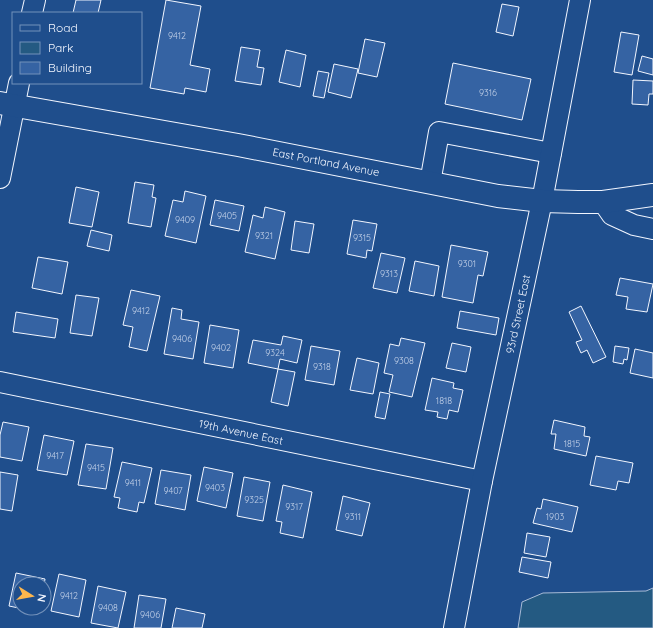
<svg xmlns="http://www.w3.org/2000/svg" width="653" height="628" font-family="Quicksand,sans-serif">
<rect width="100%" height="100%" fill="#1f4e8c"/>
<path fill="#245a82" stroke="#a8bbd7" d="M653,588V628H518L522,602L543,593L646,591Z"/>
<g fill="#3563a3" stroke="#f2f6ff">
<path d="M76,0H101L98,13H73Z"/>
<path d="M166,0L201,6L190,65L210,69L206,92L185,88L184,94L150,88Z"/>
<path d="M502,4L519,7L513,36L496,32Z"/>
<path d="M621,32L639,35L632,75L614,72Z"/>
<path d="M365,39L385,43L377,77L358,73Z"/>
<path d="M241,47L260,50L257,67L264,68L261,85L235,81Z"/>
<path d="M286,50L306,55L300,87L279,82Z"/>
<path d="M642,56L653,59V75L638,71Z"/>
<path d="M453,63L531,79L522,120L445,104Z"/>
<path d="M334,64L358,69L351,98L328,92Z"/>
<path d="M318,71L329,73L324,98L313,96Z"/>
<path d="M633,80L653,81V94H649L648,105L632,104Z"/>
<path d="M135,182L154,185L152,197L156,198L151,227L128,223Z"/>
<path d="M76,187L99,192L92,227L69,223Z"/>
<path d="M185,191L206,196L196,243L165,236L173,200L183,202Z"/>
<path d="M215,200L244,206L239,231L210,225Z"/>
<path d="M265,207L285,212L275,259L245,252L253,215L263,218Z"/>
<path d="M353,220L377,224L372,251L367,250L366,258L347,254Z"/>
<path d="M295,221L314,224L309,253L291,250Z"/>
<path d="M91,230L112,235L109,251L87,246Z"/>
<path d="M451,245L488,252L483,276L478,275L473,303L442,297Z"/>
<path d="M381,253L405,258L397,293L373,288Z"/>
<path d="M38,257L68,262L62,294L32,288Z"/>
<path d="M415,261L439,266L434,296L409,291Z"/>
<path d="M620,278L653,284L647,312L626,309L628,297L616,295Z"/>
<path d="M131,290L160,296L147,351L129,347L133,327L123,325Z"/>
<path d="M76,295L99,298L92,336L70,333Z"/>
<path d="M581,306L606,357L593,363L587,350L581,353L576,342L582,340L569,312Z"/>
<path d="M172,308L182,310L181,319L199,322L193,359L164,354Z"/>
<path d="M460,311L499,318L496,335L457,328Z"/>
<path d="M16,312L58,319L55,338L13,332Z"/>
<path d="M210,325L239,330L233,368L204,363Z"/>
<path d="M283,336L302,340L297,363L280,359L278,369L248,363L253,340L281,345Z"/>
<path d="M401,338L425,343L412,397L389,392L393,375L384,373L390,344L399,346Z"/>
<path d="M452,343L471,347L466,372L446,368Z"/>
<path d="M311,346L340,351L334,385L305,380Z"/>
<path d="M615,346L629,348L627,360L624,359L623,364L613,362Z"/>
<path d="M635,349L653,353V378L630,373Z"/>
<path d="M357,358L379,363L373,394L350,390Z"/>
<path d="M278,369L295,372L288,406L271,402Z"/>
<path d="M432,378L454,383L453,388L463,390L458,412L449,410L447,419L437,417L438,412L425,410Z"/>
<path d="M380,392L390,394L385,419L375,417Z"/>
<path d="M554,420L585,427L584,436L590,437L586,456L554,449L556,434H551Z"/>
<path d="M3,422L29,427L22,461L0,457V435Z"/>
<path d="M44,435L74,441L67,475L37,470Z"/>
<path d="M86,444L113,448L106,489L78,485Z"/>
<path d="M596,456L633,463L629,483L618,481L616,490L590,485Z"/>
<path d="M122,462L152,468L144,503L139,502L137,512L118,508L120,498L114,497Z"/>
<path d="M204,467L233,473L226,508L197,501Z"/>
<path d="M161,470L191,475L185,510L155,504Z"/>
<path d="M0,472L18,475L12,511L0,509Z"/>
<path d="M244,477L270,482L263,521L237,516Z"/>
<path d="M283,485L312,492L303,538L280,533L282,522L276,521Z"/>
<path d="M343,496L370,503L362,536L336,530Z"/>
<path d="M543,499L578,507L572,532L533,523L537,508L541,509Z"/>
<path d="M527,533L550,537L546,557L524,553Z"/>
<path d="M522,557L551,562L548,578L519,572Z"/>
<path d="M16,573L45,579L44,585L20,584V608H39L38,612L9,606Z"/>
<path d="M59,574L86,580L79,617L51,611Z"/>
<path d="M98,586L126,592L118,628L91,623Z"/>
<path d="M139,595L166,599L161,628H134Z"/>
<path d="M176,608L205,614L202,628H172Z"/>
</g>
<g fill="none" stroke-linecap="round" stroke-linejoin="round">
<g stroke="#f2f6ff" stroke-width="22">
<g id="minor">
<path d="M32,13L35,0"/>
<path d="M0,178L19,83"/>
<path d="M430,183L439,132L551,153"/>
<path d="M603,202L612,215L634,225L653,229"/>
<path d="M0,382L482,481"/>
<path d="M454,628L482,481L542,201L580,0"/>
</g>
</g>
<g stroke="#f2f6ff" stroke-width="24">
<path id="major" d="M0,103L238,145L498,196L542,201L578,202H603L653,195"/>
</g>
<use href="#minor" stroke="#1f4e8c" stroke-width="20"/>
<use href="#major" stroke="#1f4e8c" stroke-width="22"/>
</g>
<g text-anchor="middle" dominant-baseline="central" stroke-width="3" stroke-linejoin="round" paint-order="stroke">
<g font-size="9" fill="#c3d1e8">
<text x="177" y="35">9412</text>
<text x="488" y="92">9316</text>
<text x="227" y="215">9405</text>
<text x="185" y="219">9409</text>
<text x="264" y="235">9321</text>
<text x="362" y="237">9315</text>
<text x="467" y="263">9301</text>
<text x="389" y="273">9313</text>
<text x="141" y="310">9412</text>
<text x="182" y="338">9406</text>
<text x="221" y="347">9402</text>
<text x="275" y="352">9324</text>
<text x="404" y="360">9308</text>
<text x="322" y="366">9318</text>
<text x="444" y="400">1818</text>
<text x="572" y="443">1815</text>
<text x="55" y="455">9417</text>
<text x="96" y="467">9415</text>
<text x="133" y="482">9411</text>
<text x="215" y="487">9403</text>
<text x="173" y="490">9407</text>
<text x="254" y="499">9325</text>
<text x="294" y="506">9317</text>
<text x="353" y="516">9311</text>
<text x="555" y="516">1903</text>
<text x="69" y="595">9412</text>
<text x="108" y="607">9408</text>
<text x="150" y="614">9406</text>
</g>
<g font-size="11" fill="#f2f6ff" stroke="#1f4e8c">
<text transform="translate(326 162) rotate(11)">East Portland Avenue</text>
<text transform="translate(518 314) rotate(-78)">93rd Street East</text>
<text transform="translate(241 432) rotate(12)">19th Avenue East</text>
</g>
</g>
<rect x="12" y="12" width="130" height="72" fill="#1f4e8c" stroke="#7391ba"/>
<rect x="20" y="25" width="20" height="6" fill="#1f4e8c" stroke="#7391ba"/>
<text x="48" y="32" font-size="12" fill="#f2f6ff">Road</text>
<rect x="20" y="42" width="20" height="12" fill="#245a82" stroke="#7391ba"/>
<text x="48" y="52" font-size="12" fill="#f2f6ff">Park</text>
<rect x="20" y="62" width="20" height="12" fill="#3563a3" stroke="#7391ba"/>
<text x="48" y="72" font-size="12" fill="#f2f6ff">Building</text>
<g transform="translate(32 596) rotate(101)"><circle r="19" fill="#1f4e8c" stroke="#7391ba"/>
<path d="M0-3L7 15L0 10L-7 15Z" fill="#ffb74d"/>
<text y="-6" font-size="11" font-weight="bold" text-anchor="middle" fill="#f2f6ff">N</text>
</g>
</svg>
